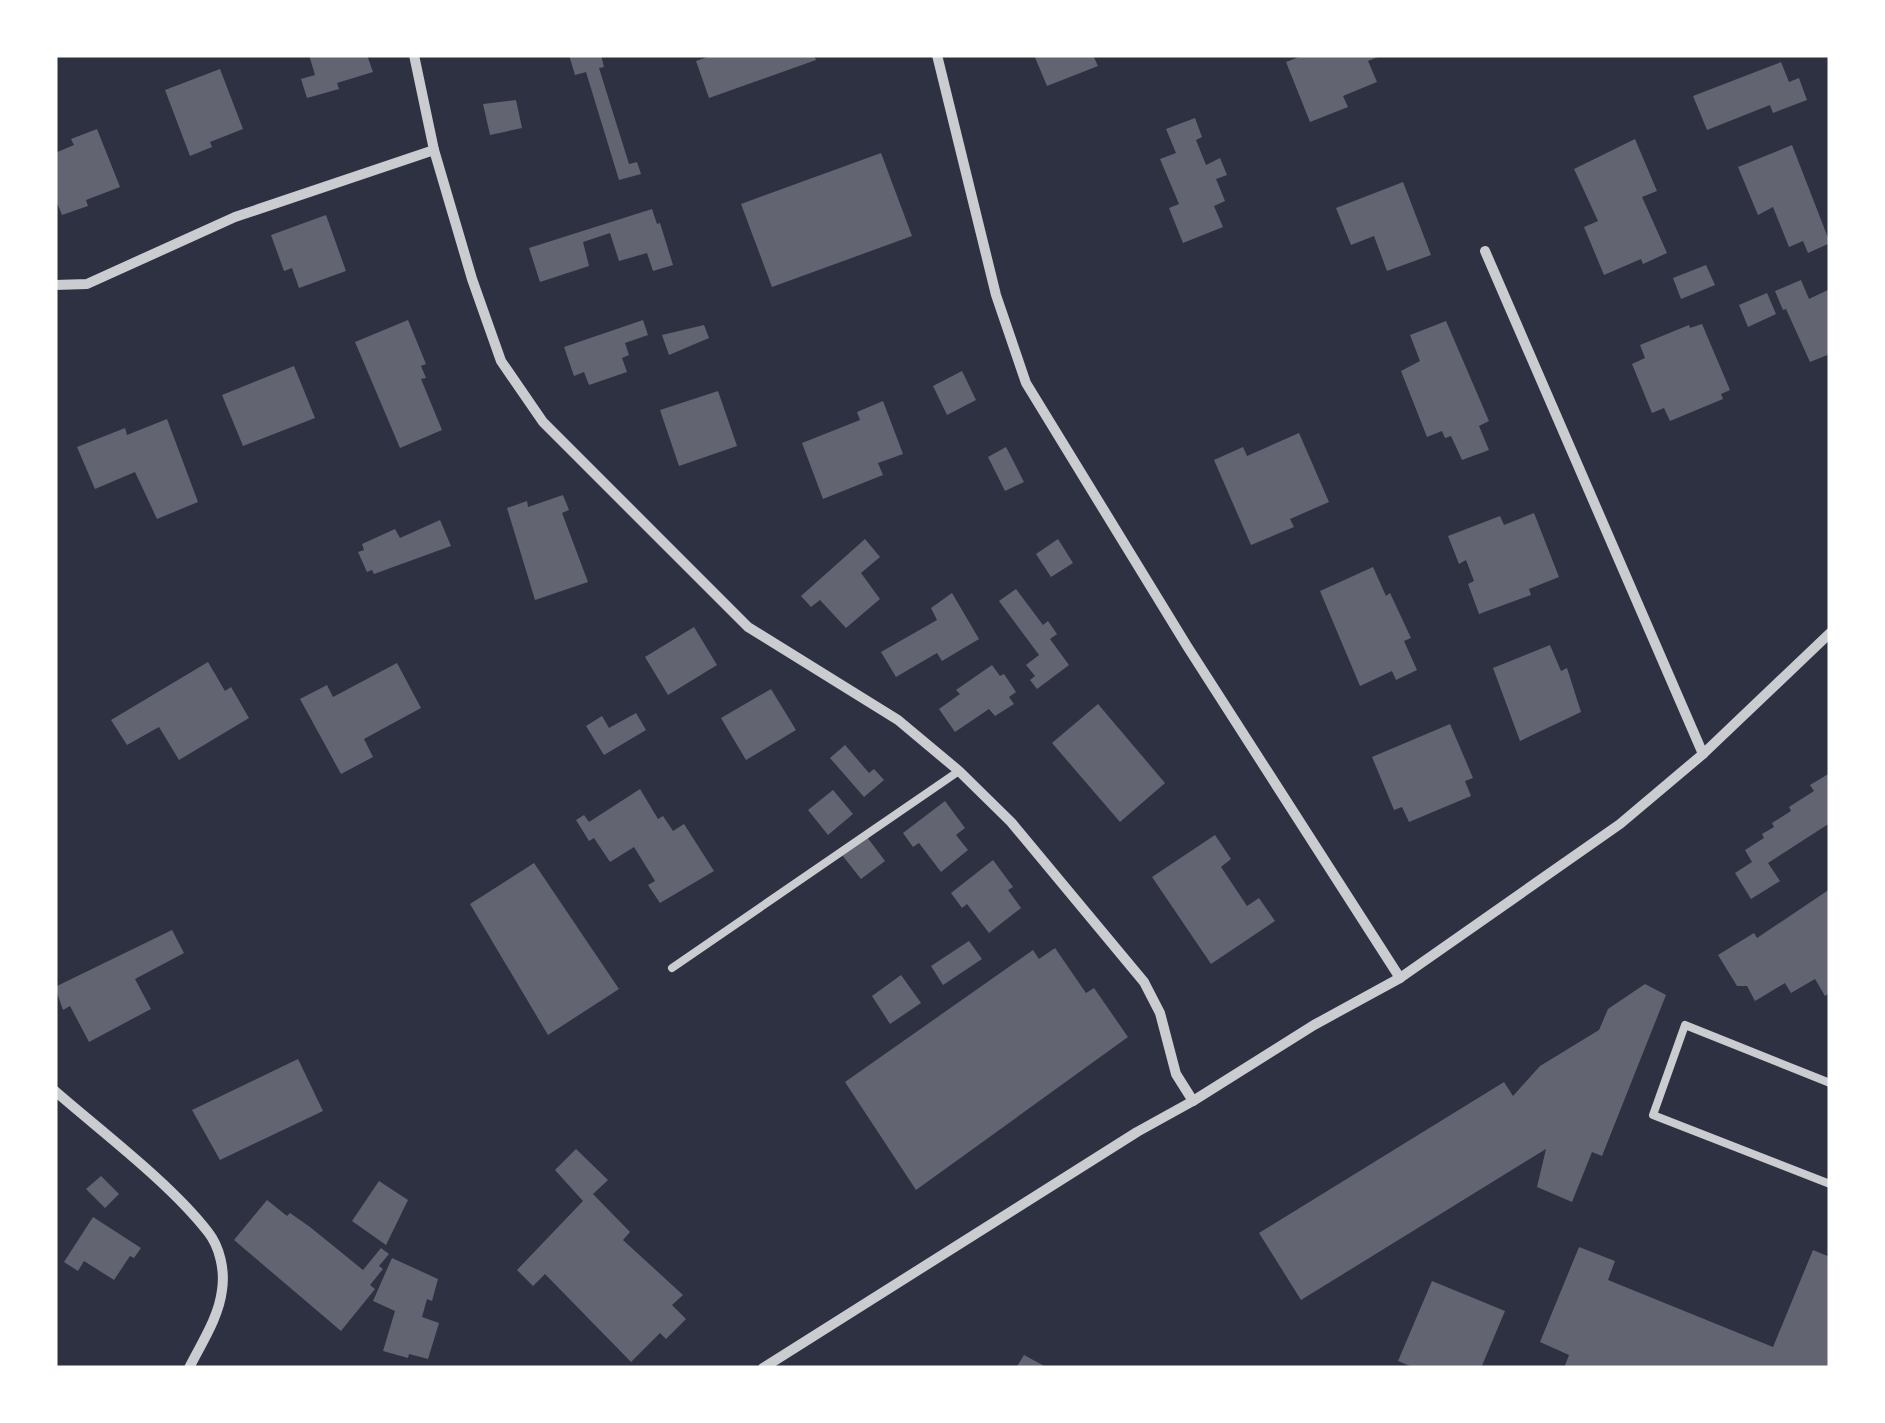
<svg xmlns="http://www.w3.org/2000/svg" width="1885" height="1423" font-family="'IBM Plex Sans',sans-serif">
<rect width="100%" height="100%" fill="#2d3142"/>
<g fill="#626471">
<path d="M309,55H367L373,72L337,83L339,89L307,98L301,79L315,75Z"/>
<path d="M569,55H601L604,67L599,68L629,164L637,162L641,174L619,180L586,72L575,75Z"/>
<path d="M713,55H814L816,60L709,98L696,61Z"/>
<path d="M1034,55H1093L1098,66L1047,86Z"/>
<path d="M1304,55H1383L1368,61L1377,82L1343,96L1348,107L1310,122L1286,62Z"/>
<path d="M1781,62L1789,82L1799,78L1807,100L1773,113L1770,105L1707,130L1693,96Z"/>
<path d="M220,69L243,129L210,142L212,147L190,156L165,90Z"/>
<path d="M516,100L522,128L490,135L483,104Z"/>
<path d="M1195,118L1202,137L1196,140L1206,165L1220,158L1227,175L1216,179L1225,201L1214,206L1223,227L1183,243L1169,208L1179,204L1160,159L1176,153L1166,129Z"/>
<path d="M97,129L120,187L86,200L88,206L62,215L55,198V153L74,145L71,139Z"/>
<path d="M1635,139L1657,191L1642,197L1667,253L1643,264L1641,259L1604,275L1584,227L1598,221L1574,169Z"/>
<path d="M1792,145L1830,243L1808,253L1803,241L1789,247L1773,207L1758,215L1738,167Z"/>
<path d="M881,153L912,236L772,287L741,204Z"/>
<path d="M1403,182L1431,255L1387,271L1374,236L1351,245L1336,208Z"/>
<path d="M652,209L657,224L660,223L673,265L653,271L647,253L619,261L610,233L583,242L589,266L540,282L529,248Z"/>
<path d="M326,215L346,271L299,288L292,268L284,271L271,235Z"/>
<path d="M1706,265L1715,285L1681,299L1673,278Z"/>
<path d="M1801,280L1809,299L1830,289V354L1810,362L1786,309L1783,310L1775,291Z"/>
<path d="M1767,293L1776,314L1748,327L1739,305Z"/>
<path d="M408,320L426,364L421,366L426,378L421,379L442,430L400,448L355,342Z"/>
<path d="M643,320L648,335L625,343L629,355L622,358L627,372L589,385L584,372L574,376L564,347Z"/>
<path d="M1446,321L1489,421L1479,426L1489,450L1462,460L1451,436L1445,438L1442,431L1427,437L1401,371L1420,361L1410,335Z"/>
<path d="M1702,324L1730,390L1721,394L1723,399L1670,421L1664,408L1652,413L1632,364L1645,358L1640,345L1689,325L1690,328Z"/>
<path d="M704,325L709,338L669,355L662,335Z"/>
<path d="M294,366L315,418L243,446L222,395Z"/>
<path d="M962,371L976,400L947,415L933,386Z"/>
<path d="M718,391L737,446L679,466L660,410Z"/>
<path d="M883,401L903,454L878,463L883,475L823,499L802,443L860,420L857,412Z"/>
<path d="M167,419L198,502L157,519L135,472L95,489L77,447L125,428L127,435Z"/>
<path d="M1299,433L1329,502L1290,519L1294,527L1251,545L1214,460L1243,447L1247,456Z"/>
<path d="M1006,447L1024,482L1005,491L988,457Z"/>
<path d="M563,495L569,510L562,513L588,582L535,600L507,508L527,501L528,507Z"/>
<path d="M1534,513L1559,577L1529,589L1531,595L1479,614L1468,584L1474,581L1466,560L1459,564L1448,536L1500,516L1504,525Z"/>
<path d="M440,520L451,546L374,574L372,570L367,572L358,552L364,550L362,544L395,529L400,538Z"/>
<path d="M865,539L880,557L861,573L880,599L846,628L820,600L811,607L801,596Z"/>
<path d="M1058,539L1073,563L1051,577L1036,554Z"/>
<path d="M1373,567L1386,596L1390,593L1411,638L1404,641L1417,670L1396,680L1392,671L1360,686L1320,591Z"/>
<path d="M1016,589L1043,625L1048,621L1057,634L1050,639L1069,665L1037,689L1030,680L1035,676L1026,665L1039,655L999,601Z"/>
<path d="M952,593L979,639L942,661L937,653L896,677L881,652L937,620L931,608Z"/>
<path d="M694,627L717,665L668,695L645,657Z"/>
<path d="M1550,645L1561,671L1567,668L1581,712L1520,741L1493,668Z"/>
<path d="M208,662L225,691L231,687L249,718L179,760L159,727L127,745L111,720Z"/>
<path d="M397,663L421,708L364,739L373,757L341,774L300,699L327,685L333,697Z"/>
<path d="M992,665L1000,676L1004,674L1016,692L1009,697L1014,704L995,716L989,709L955,732L939,709L960,694L956,690Z"/>
<path d="M771,689L796,730L746,760L721,718Z"/>
<path d="M1098,704L1165,783L1120,822L1052,743Z"/>
<path d="M636,713L646,730L604,755L586,726L602,716L609,728Z"/>
<path d="M1450,724L1473,778L1465,781L1471,796L1409,822L1402,807L1394,810L1372,757Z"/>
<path d="M845,745L869,773L874,769L884,780L864,797L830,758Z"/>
<path d="M1830,773V823L1768,863L1780,881L1751,899L1735,873L1752,862L1745,850L1764,838L1762,834L1774,827L1772,823L1791,811L1789,807L1814,791L1810,785Z"/>
<path d="M640,789L658,819L663,816L673,831L684,824L714,871L660,903L648,885L655,881L634,847L610,862L594,838L589,841L576,820L584,815L589,822Z"/>
<path d="M833,790L853,814L828,835L808,810Z"/>
<path d="M945,801L965,828L956,835L968,850L941,872L919,843L913,847L903,833Z"/>
<path d="M1215,835L1231,859L1221,867L1247,906L1259,898L1275,921L1211,964L1152,877Z"/>
<path d="M867,837L885,861L861,879L842,855Z"/>
<path d="M993,860L1013,887L1008,890L1021,908L989,933L967,904L962,908L951,893Z"/>
<path d="M534,863L619,989L548,1035L470,904Z"/>
<path d="M1830,889V993L1825,996L1815,979L1791,993L1785,983L1755,1001L1747,986H1737L1718,955L1754,933L1757,938Z"/>
<path d="M172,930L184,953L135,979L151,1009L89,1042L70,1006L63,1010L55,987Z"/>
<path d="M969,941L982,959L943,985L931,966Z"/>
<path d="M1055,948L1086,993L1094,988L1128,1037L916,1190L845,1082L1033,950L1039,959Z"/>
<path d="M901,975L921,1003L890,1024L872,996Z"/>
<path d="M1645,984L1666,995L1602,1156L1592,1152L1572,1202L1537,1187L1546,1149L1301,1300L1259,1233L1504,1082L1513,1096L1540,1066L1599,1030L1608,1009Z"/>
<path d="M298,1059L323,1111L220,1160L192,1110Z"/>
<path d="M576,1149L608,1180L593,1194L630,1232L623,1240L683,1295L672,1305L686,1319L666,1339L660,1333L631,1362L545,1274L533,1286L517,1270L583,1201L555,1170Z"/>
<path d="M101,1176L119,1194L105,1208L86,1189Z"/>
<path d="M379,1181L408,1200L386,1245L352,1221Z"/>
<path d="M267,1200L287,1216L290,1213L310,1227L363,1270L381,1248L389,1254L379,1266L383,1269L370,1285L375,1289L341,1331L234,1240Z"/>
<path d="M93,1217L141,1248L134,1258L130,1256L114,1280L84,1261L78,1271L64,1262Z"/>
<path d="M1579,1247L1615,1261L1608,1280L1773,1347L1813,1250L1830,1257V1368H1564L1569,1355L1540,1342Z"/>
<path d="M392,1258L438,1279L432,1301L427,1299L422,1317L439,1323L428,1359L409,1354L408,1358L383,1351L395,1311L373,1301Z"/>
<path d="M1432,1281L1505,1311L1481,1368H1415L1398,1361Z"/>
<path d="M1024,1355L1048,1368H1016Z"/>
</g>
<g fill="none" stroke-linecap="round" stroke-linejoin="round">
<g stroke="#caccd0" stroke-width="8">
<path d="M672,968L959,771"/>
<path d="M1830,1083L1685,1025L1653,1115L1830,1184"/>
</g>
<g stroke="#caccd0" stroke-width="10">
<path d="M414,55L434,150L472,279L501,361L543,422L748,627L898,720L959,771L1011,822L1144,982L1160,1013L1176,1074L1193,1101"/>
<path d="M937,55L996,295L1026,383L1187,646L1400,978"/>
<path d="M1485,251L1703,754"/>
<path d="M55,285L87,284L235,217L434,150"/>
<path d="M55,1091C102,1132 171,1184 208,1232C220,1247 225,1271 222,1290C219,1317 201,1344 189,1368"/>
<path d="M763,1368L1137,1132L1193,1101L1314,1025L1400,978L1620,824L1703,754L1830,633"/>
</g>
</g>
<rect width="1885" height="1423" fill="none" stroke="#ffffff" stroke-width="115"/>
</svg>
